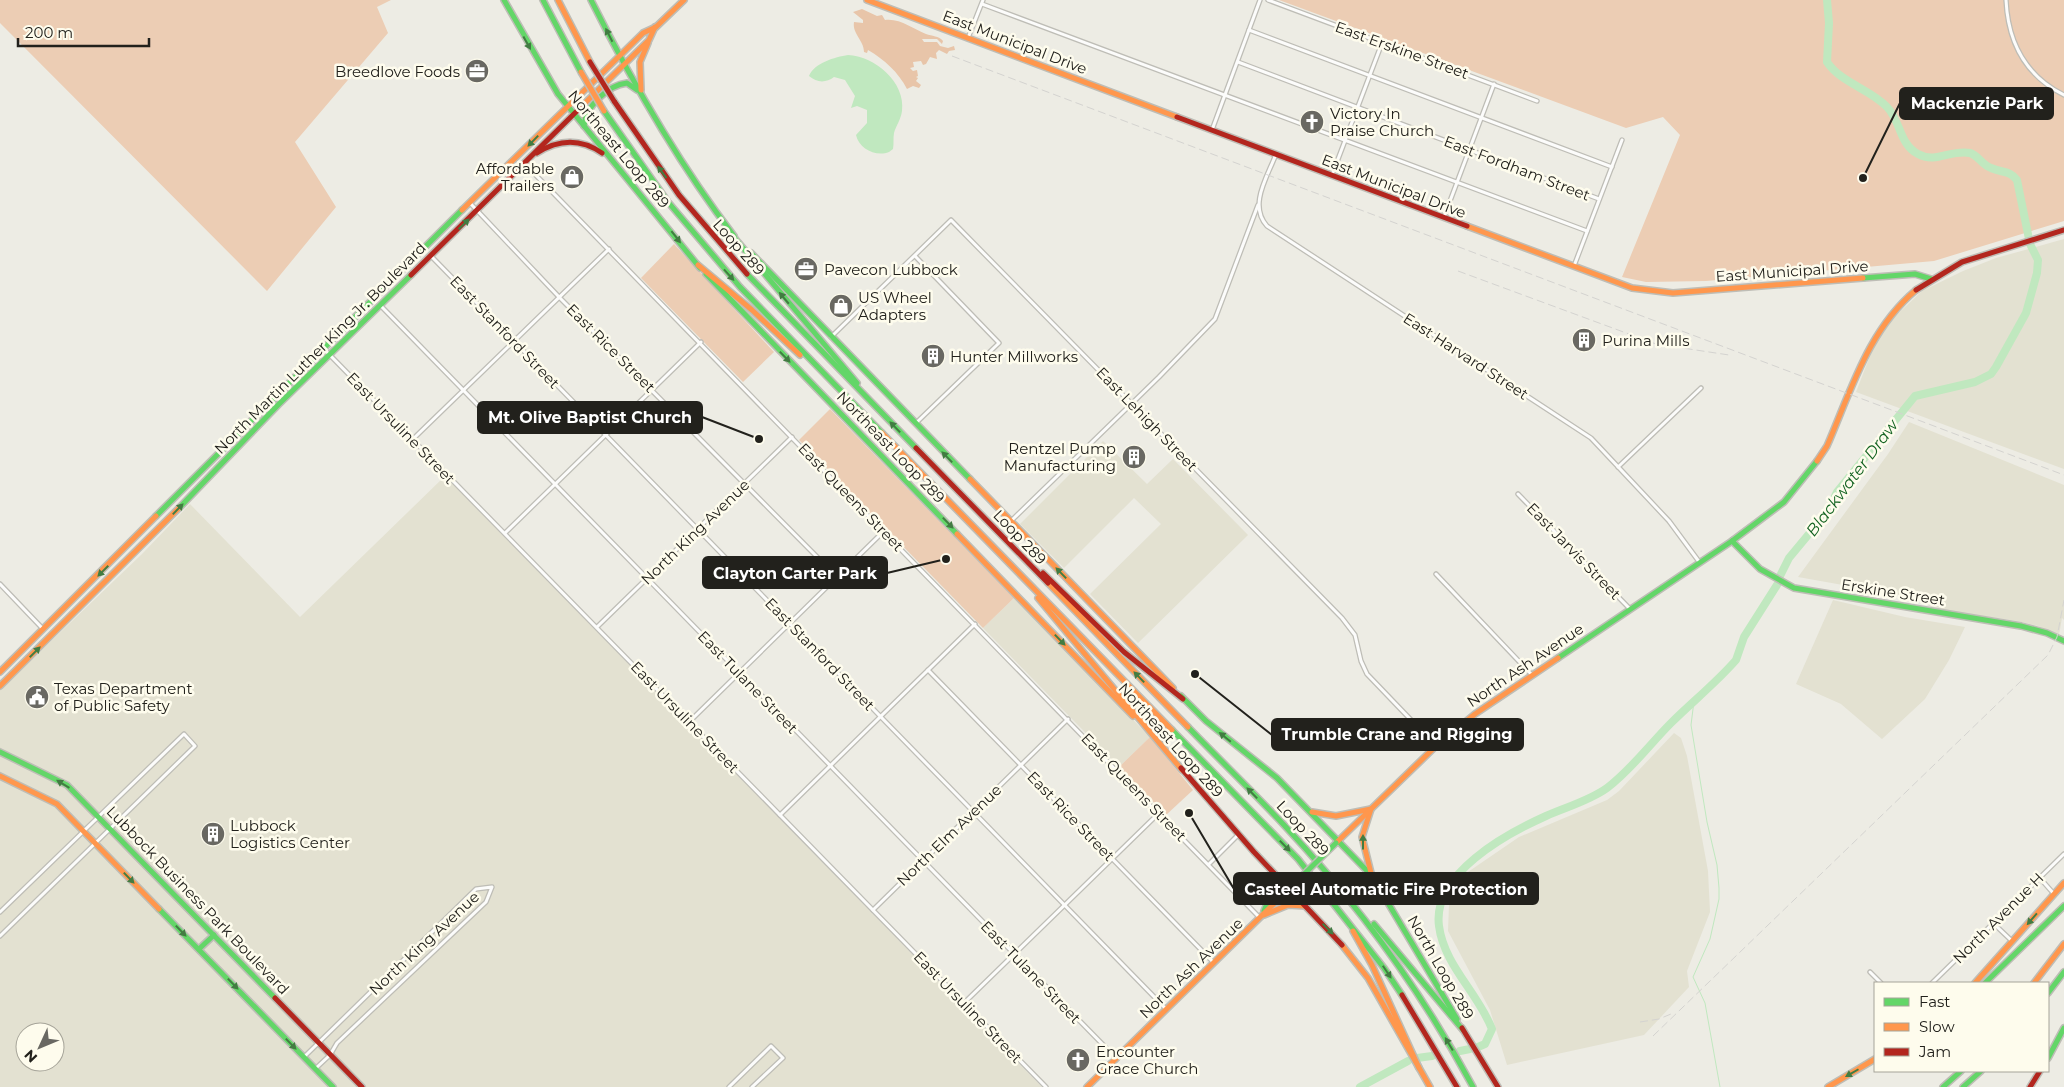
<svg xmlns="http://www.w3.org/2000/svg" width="2064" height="1087" font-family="Montserrat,sans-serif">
<rect width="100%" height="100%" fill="#edece4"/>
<g fill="#e3e1d1" fill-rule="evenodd">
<path d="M2064,239V469L1856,392L1873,348L1891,320L1922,291L1963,271L1996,258Z"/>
<path d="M1909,422L2064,485V620L2062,618L2059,635L2038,626L2017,621L1936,609L1910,597L1798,577L1888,454Z"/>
<path d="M1103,441L1147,484L1173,459L1248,535L1138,643L1090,594L1161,524L1134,498L1064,568L1020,524Z"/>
<path d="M445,476L1042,1087H0V690L142,554L190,504L300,617ZM25,1032H55V1062H25Z"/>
<path d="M1014,598L1150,737L1119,767L983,628Z"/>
<path d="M1833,600L1905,617L1965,627L1949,660L1925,699L1882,739L1841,704L1796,684Z"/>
<path d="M1674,733L1681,738L1687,756L1708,871L1710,912L1687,971L1689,987L1644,1035L1507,1065L1490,1010L1448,931L1449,905L1465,874L1519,837L1607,800L1619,791Z"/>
</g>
<g fill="#eccdb4">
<path d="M0,0H391L377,7L388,33L295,142L336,207L267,291L0,23Z"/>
<path d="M1279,0H2064V221L1934,261L1706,281L1646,282L1622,277L1680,135L1663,117L1626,128Z"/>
<path d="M674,244L774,352L743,382L641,278Z"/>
<path d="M830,409L1014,598L983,628L799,440Z"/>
<path d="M1150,737L1193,790L1166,815L1119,767Z"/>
</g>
<path fill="#e8c5a9" d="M862,9L877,16L882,15L885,20C900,18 913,29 926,34C932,36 939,36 943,41L942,44L937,39H922L924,42H937L940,46L948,48L954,46L955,50L949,51L947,54L939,50L936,53L937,59L930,57L926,64L923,65L921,61L913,62L914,67L910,68L913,71L917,70L918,76L916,77L918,78L916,81L921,85L919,88L913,86L907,89C898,72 885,60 868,50L867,53L864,52C864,40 852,34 854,22L863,23V20L853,12Z"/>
<path fill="#c0e8bf" d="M848,55C874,56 906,82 902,111C901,119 896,126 894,133C893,138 894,144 893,149L889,152C876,157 859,149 856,135L867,123V110L857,106L851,108L855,96L845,80L834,77C826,83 817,83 809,76C814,63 835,57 848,55Z"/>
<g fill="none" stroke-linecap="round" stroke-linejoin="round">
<path stroke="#c0e8bf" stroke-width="1" d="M1694,701L1691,725L1707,822L1717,865L1719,888V899L1710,939L1693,977L1705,1003L1720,1087"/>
<g stroke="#c0e8bf" stroke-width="8">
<path d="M1779,578L1789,558L1828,511L1837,492L1915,396L1975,382L1991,374L1996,367L2026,313L2037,273L2038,260L2030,244L2017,180C2009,170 2002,173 1991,168C1982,165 1978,155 1970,153C1951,149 1936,164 1918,154C1899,144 1901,121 1887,107C1870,89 1841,83 1827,62L1829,23L1827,0"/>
<path d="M1478,1047L1485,1044L1492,1029C1478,993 1444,965 1439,926C1432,874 1506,834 1546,816C1566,807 1589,801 1607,788C1631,770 1650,744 1671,723C1692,702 1716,683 1736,660L1744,637L1777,585"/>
<path d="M1460,1051L1470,1049"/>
<path d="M1417,1058L1432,1056"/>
<path d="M1360,1087L1408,1061"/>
</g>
<g stroke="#bebdb6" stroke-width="5.5">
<g id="street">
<path d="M1268,0L1537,101"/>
<path d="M2006,0C2008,42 2026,76 2064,95"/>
<path d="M982,4L1587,231"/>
<path d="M1249,30L1612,167"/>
<path d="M968,38L983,0"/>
<path d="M1238,62L1599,199"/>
<path d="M1212,130L1260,0"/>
<path d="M1276,154C1268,176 1248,205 1267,226L1591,438L1669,521L1700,563"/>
<path d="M524,163L1259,917"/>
<path d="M1332,175L1382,43"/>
<path d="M470,203L559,297L837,577"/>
<path d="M1444,217L1494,84"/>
<path d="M431,256L1166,1009"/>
<path d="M915,256L999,343L916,423"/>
<path d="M1574,266L1622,140"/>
<path d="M380,305L1116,1058"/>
<path d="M831,337L951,220L1342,618L1355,635L1361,661L1367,674L1436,746"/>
<path d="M323,348L1046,1087"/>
<path d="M413,439L609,249"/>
<path d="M1618,467L1701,388"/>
<path d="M1518,494L1630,609"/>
<path d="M1011,521L1159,377L1215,319L1258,205"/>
<path d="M505,533L701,342"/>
<path d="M1436,574L1532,675"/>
<path d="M0,584L43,629"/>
<path d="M597,627L792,437"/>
<path d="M928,670L1214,963"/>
<path d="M689,722L884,531"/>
<path d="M780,815L975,624"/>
<path d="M1209,864L1239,834"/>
<path d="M2039,877L2054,894"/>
<path d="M873,910L1068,719"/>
<path d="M0,912L184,734L195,746L0,936"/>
<path d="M1993,923L2012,941"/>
<path d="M1870,972L1881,983"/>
<path d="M1932,983L2064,854"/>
<path d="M964,1003L1159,813"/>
<path d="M304,1057L476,889L492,887L486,902L337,1043L330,1055L315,1069"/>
<path d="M729,1087L771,1046L783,1058L752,1087"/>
</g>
</g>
<g stroke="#bebdb6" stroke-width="8">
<g id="fast">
<path d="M504,0L558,94L700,268"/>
<path d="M543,0L581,72"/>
<path d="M591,0C632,82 678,163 734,236"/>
<path d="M604,111L668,202L740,287L882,433"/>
<path d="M584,126C585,107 608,85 627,83L637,90"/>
<path d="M732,235L857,383"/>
<path d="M751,253L970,479"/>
<path d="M706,274L957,534"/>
<path d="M747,274L916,448"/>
<path d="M1863,278L1915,274L1931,279"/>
<path d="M179,508L278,405L411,275"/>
<path d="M156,516L462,210"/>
<path d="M1732,541L1760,569L1794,588L2021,626L2047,633L2064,641"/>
<path d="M1558,658L1732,541L1784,502L1817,461"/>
<path d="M1181,696L1206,721L1277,778L1372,876L1457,1019"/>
<path d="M1188,727C1220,760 1253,792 1284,825C1358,904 1422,992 1473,1087"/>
<path d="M1172,730L1298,859L1384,968L1402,995"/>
<path d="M0,752L67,785L275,998"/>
<path d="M159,909L333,1087"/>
<path d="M1264,911L1274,887L1272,872"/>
<path d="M1374,924L1463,1030"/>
<path d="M199,949L214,935"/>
<path d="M1985,983L2064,906"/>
<path d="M2048,993L2064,972"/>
<path d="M2048,1058L2064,1028"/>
<path d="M1943,1087L1961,1071"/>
<path d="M1963,1087L1981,1071"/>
</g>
</g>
<g stroke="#bebdb6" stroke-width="8">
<g id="slow">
<path d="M558,0L590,62"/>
<path d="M867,0L1177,117"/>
<path d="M641,90L640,62L648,43"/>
<path d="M584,104L649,40L655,27"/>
<path d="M462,210L643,33L656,27L684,0"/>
<path d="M1467,226L1632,288L1673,293L1863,278"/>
<path d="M698,265L752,310L800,355"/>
<path d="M882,433L1172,730"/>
<path d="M1817,461L1827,446C1851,391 1868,330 1916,290"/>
<path d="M970,479L1173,688"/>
<path d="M957,534L1133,716"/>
<path d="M1048,583L1188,727"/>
<path d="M1038,598L1182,770"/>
<path d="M0,672L156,516"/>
<path d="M0,686L179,508"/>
<path d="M0,776L57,804L159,909"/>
<path d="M1312,812L1336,816L1371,809L1362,837L1371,873"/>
<path d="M1337,842L1436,746L1475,714L1558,658"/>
<path d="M1264,915L1288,905L1305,906"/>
<path d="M1353,931L1372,965L1419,1068"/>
<path d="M1342,945L1368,978L1430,1087"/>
<path d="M1975,983L2064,883"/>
<path d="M2034,983L2064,944"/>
<path d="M1087,1087L1295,883"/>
<path d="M1828,1087L1875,1059"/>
</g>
</g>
<g stroke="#bebdb6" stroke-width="8">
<g id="jam">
<path d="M614,101L679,195L747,274"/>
<path d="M1177,117L1467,226"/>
<path d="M537,153C559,139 580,138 602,153"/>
<path d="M411,275L584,104"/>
<path d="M1916,290L1962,262L2064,230"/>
<path d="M916,448L1048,583"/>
<path d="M1043,573L1124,652L1183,699"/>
<path d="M1181,768L1254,852L1342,945"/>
<path d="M1402,995L1457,1087"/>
<path d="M275,998L362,1087"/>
<path d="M1462,1028L1498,1087"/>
<path d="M2030,1087L2040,1071"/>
</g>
</g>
<use href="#street" stroke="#fcfcfb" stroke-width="3"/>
<use href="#fast" stroke="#63d668" stroke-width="5"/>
<use href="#slow" stroke="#ff974d" stroke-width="5"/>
<use href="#jam" stroke="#b3261e" stroke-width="5"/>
<g stroke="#d4d3d0" stroke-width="1" stroke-dasharray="8 4" stroke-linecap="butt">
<path d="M952,56L2064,475"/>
<path d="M1458,271L1656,344L1729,355"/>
<path d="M1640,1022L1659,1019L1671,1014"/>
<path d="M1653,1036L2048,655L2057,637L2064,600"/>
</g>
<g stroke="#bebdb6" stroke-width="8" stroke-linecap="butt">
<path id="fast-bridge" d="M1295,883L1336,843"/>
</g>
<g stroke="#bebdb6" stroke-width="8" stroke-linecap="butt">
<path id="slow-bridge" d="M581,72L604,111"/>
</g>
<g stroke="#bebdb6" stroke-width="8" stroke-linecap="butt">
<path id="jam-bridge" d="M590,62L614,101"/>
</g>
<use href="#fast-bridge" stroke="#63d668" stroke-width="5"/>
<use href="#slow-bridge" stroke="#ff974d" stroke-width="5"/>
<use href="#jam-bridge" stroke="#b3261e" stroke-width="5"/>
</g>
<defs><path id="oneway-solid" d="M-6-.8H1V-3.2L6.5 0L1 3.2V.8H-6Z" transform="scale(1.25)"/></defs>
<g fill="#427c42">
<use href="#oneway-solid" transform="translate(609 35) rotate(-117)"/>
<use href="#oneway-solid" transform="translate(527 43) rotate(61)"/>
<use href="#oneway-solid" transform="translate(533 141) rotate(134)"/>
<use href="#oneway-solid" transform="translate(662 172) rotate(-126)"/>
<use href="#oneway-solid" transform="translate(464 224) rotate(-44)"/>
<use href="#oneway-solid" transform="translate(676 237) rotate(52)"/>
<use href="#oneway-solid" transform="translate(729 275) rotate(48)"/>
<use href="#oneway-solid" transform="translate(784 298) rotate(-130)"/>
<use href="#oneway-solid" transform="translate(785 357) rotate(46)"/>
<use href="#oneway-solid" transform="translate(895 427) rotate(-134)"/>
<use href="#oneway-solid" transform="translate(947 457) rotate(-134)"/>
<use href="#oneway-solid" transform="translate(178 509) rotate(-46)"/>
<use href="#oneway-solid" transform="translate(948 523) rotate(46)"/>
<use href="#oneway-solid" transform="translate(103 571) rotate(135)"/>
<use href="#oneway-solid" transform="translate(1061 573) rotate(-134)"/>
<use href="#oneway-solid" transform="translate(1060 640) rotate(46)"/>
<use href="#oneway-solid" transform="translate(35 652) rotate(-45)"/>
<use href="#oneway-solid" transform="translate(1139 677) rotate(-134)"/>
<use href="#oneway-solid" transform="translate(1225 737) rotate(-141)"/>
<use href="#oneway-solid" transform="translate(63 784) rotate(-149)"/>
<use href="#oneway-solid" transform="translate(1252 793) rotate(-134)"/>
<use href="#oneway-solid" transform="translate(1363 842) rotate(-90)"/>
<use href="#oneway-solid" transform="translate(1285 846) rotate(46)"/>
<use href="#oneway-solid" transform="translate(129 878) rotate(46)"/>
<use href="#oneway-solid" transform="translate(2032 919) rotate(131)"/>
<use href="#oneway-solid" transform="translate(1328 929) rotate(45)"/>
<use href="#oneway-solid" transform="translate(181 931) rotate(46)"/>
<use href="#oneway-solid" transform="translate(1387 972) rotate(56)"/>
<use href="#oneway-solid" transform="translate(233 984) rotate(46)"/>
<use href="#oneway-solid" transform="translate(291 1044) rotate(46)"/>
<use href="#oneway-solid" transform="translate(1449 1044) rotate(-121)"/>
<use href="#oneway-solid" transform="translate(1852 1073) rotate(150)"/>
</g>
<defs>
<g id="office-disc" transform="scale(1.25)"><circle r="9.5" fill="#696862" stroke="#fefced"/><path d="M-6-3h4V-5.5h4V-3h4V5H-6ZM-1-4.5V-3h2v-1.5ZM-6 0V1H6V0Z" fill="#fff"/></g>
<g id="church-disc" transform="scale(1.25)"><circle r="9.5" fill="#696862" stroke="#fefced"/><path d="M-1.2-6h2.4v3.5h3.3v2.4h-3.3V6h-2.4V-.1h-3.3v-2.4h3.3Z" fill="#fff"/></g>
<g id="shop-disc" transform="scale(1.25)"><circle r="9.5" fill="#696862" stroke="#fefced"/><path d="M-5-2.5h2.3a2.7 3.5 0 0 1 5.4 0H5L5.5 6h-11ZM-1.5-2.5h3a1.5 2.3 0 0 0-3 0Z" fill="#fff"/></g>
<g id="building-disc" transform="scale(1.25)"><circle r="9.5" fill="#696862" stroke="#fefced"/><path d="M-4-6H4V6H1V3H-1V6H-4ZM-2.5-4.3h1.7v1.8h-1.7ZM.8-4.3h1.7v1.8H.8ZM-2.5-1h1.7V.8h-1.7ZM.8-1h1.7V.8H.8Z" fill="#fff"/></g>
<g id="civic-disc" transform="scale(1.25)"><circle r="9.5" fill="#696862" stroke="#fefced"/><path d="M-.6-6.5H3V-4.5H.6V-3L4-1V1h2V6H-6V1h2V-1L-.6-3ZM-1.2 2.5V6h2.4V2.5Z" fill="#fff"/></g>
</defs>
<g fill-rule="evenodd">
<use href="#office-disc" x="477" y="71"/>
<use href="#church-disc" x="1312" y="122"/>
<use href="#shop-disc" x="572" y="177"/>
<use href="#office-disc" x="806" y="269"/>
<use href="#shop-disc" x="841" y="306"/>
<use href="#building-disc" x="1584" y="340"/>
<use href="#building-disc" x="933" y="356"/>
<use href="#building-disc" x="1134" y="457"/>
<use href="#civic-disc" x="37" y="697"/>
<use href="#building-disc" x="213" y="834"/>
<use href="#church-disc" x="1078" y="1060"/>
</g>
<g text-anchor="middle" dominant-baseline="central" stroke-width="5" stroke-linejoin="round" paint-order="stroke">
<g font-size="15" fill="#22211c" stroke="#fefced">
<text transform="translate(1015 42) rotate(21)">East Municipal Drive</text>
<text transform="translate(1402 50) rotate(20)">East Erskine Street</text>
<text transform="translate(619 149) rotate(50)">Northeast Loop 289</text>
<text transform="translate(1517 168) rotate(21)">East Fordham Street</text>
<text transform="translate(1394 186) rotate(21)">East Municipal Drive</text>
<text transform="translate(739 247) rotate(48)">Loop 289</text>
<text transform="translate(1792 271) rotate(-4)">East Municipal Drive</text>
<text transform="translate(505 332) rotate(46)">East Stanford Street</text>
<text transform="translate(320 348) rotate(-45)">North Martin Luther King Jr. Boulevard</text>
<text transform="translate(611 348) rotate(45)">East Rice Street</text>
<text transform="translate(1466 356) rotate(33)">East Harvard Street</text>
<text transform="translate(1147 419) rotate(46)">East Lehigh Street</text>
<text transform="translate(401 428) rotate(46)">East Ursuline Street</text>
<text transform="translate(891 447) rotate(46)">Northeast Loop 289</text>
<text transform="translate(851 497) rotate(46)">East Queens Street</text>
<text transform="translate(695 532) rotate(-44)">North King Avenue</text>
<text transform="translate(1020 537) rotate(46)">Loop 289</text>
<text transform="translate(1574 551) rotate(46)">East Jarvis Street</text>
<text transform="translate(1893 592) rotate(9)">Erskine Street</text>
<text transform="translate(820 654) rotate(46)">East Stanford Street</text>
<text transform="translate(1525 665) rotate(-34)">North Ash Avenue</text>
<text transform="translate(748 682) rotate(46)">East Tulane Street</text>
<text transform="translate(685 717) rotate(46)">East Ursuline Street</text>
<text transform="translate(1171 740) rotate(48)">Northeast Loop 289</text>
<text transform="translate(1134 787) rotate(46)">East Queens Street</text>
<text transform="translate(1071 816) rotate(46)">East Rice Street</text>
<text transform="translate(1303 828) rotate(47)">Loop 289</text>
<text transform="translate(949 835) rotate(-44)">North Elm Avenue</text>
<text transform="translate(198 900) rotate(46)">Lubbock Business Park Boulevard</text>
<text transform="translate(1998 918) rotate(-45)">North Avenue H</text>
<text transform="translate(424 943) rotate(-43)">North King Avenue</text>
<text transform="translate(1441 967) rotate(60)">North Loop 289</text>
<text transform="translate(1191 968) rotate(-44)">North Ash Avenue</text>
<text transform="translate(1031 972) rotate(46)">East Tulane Street</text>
<text transform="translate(968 1007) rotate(46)">East Ursuline Street</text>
</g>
<g font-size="15" fill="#22211c" stroke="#fefced" text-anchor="start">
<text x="460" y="71" text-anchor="end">Breedlove Foods</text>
<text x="1330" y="113">Victory In<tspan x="1330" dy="17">Praise Church</tspan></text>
<text x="554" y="168" text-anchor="end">Affordable<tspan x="554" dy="17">Trailers</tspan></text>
<text x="824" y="269">Pavecon Lubbock</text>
<text x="858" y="297">US Wheel<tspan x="858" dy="17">Adapters</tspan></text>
<text x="1602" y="340">Purina Mills</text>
<text x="950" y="356">Hunter Millworks</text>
<text x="1116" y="448" text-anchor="end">Rentzel Pump<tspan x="1116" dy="17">Manufacturing</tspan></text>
<text x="54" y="688">Texas Department<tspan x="54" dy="17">of Public Safety</tspan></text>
<text x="230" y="825">Lubbock<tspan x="230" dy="17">Logistics Center</tspan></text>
<text x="1096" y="1051">Encounter<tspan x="1096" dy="17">Grace Church</tspan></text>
</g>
<g font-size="16" font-style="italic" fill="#136321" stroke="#fefced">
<text transform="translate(1852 478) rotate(-53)">Blackwater Draw</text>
</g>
</g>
<path fill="none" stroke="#22211c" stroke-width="2" d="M1863 178L1900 103M759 439L702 417M946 559L887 573M1195 674L1272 735M1189 813L1234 889"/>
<g fill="#22211c" stroke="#fefced" stroke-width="2">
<circle cx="1863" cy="178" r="5"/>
<circle cx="759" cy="439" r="5"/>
<circle cx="946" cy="559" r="5"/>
<circle cx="1195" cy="674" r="5"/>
<circle cx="1189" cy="813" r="5"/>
</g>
<g fill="#22211c" stroke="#22211c" stroke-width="2">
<rect x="1900" y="88" width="153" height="31" rx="5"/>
<rect x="478" y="402" width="224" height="31" rx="5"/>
<rect x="703" y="557" width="184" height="31" rx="5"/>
<rect x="1272" y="719" width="251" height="31" rx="5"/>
<rect x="1234" y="873" width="304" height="31" rx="5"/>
</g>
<g font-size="16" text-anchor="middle" font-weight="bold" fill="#fff">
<text x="1977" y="109">Mackenzie Park</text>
<text x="590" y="423">Mt. Olive Baptist Church</text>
<text x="795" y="579">Clayton Carter Park</text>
<text x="1397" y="740">Trumble Crane and Rigging</text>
<text x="1386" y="895">Casteel Automatic Fire Protection</text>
</g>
<rect x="1874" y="982" width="175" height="90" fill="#fefced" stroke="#a6a499"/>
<rect x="1884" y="998" width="25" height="8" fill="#63d668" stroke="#a6a499"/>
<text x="1919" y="1007" font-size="15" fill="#22211c">Fast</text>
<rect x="1884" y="1023" width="25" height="8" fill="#ff974d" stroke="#a6a499"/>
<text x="1919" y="1032" font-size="15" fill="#22211c">Slow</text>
<rect x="1884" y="1048" width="25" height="8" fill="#b3261e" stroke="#a6a499"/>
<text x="1919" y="1057" font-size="15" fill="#22211c">Jam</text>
<g transform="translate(40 1047) rotate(226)"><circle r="24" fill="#fefced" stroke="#a6a499"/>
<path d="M0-4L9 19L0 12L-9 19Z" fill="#696862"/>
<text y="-8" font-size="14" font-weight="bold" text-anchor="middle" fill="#22211c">N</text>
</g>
<path d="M18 38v8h131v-8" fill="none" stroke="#22211c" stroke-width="2.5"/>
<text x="25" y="38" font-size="15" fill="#22211c" stroke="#fefced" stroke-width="4" paint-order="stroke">200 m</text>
</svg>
